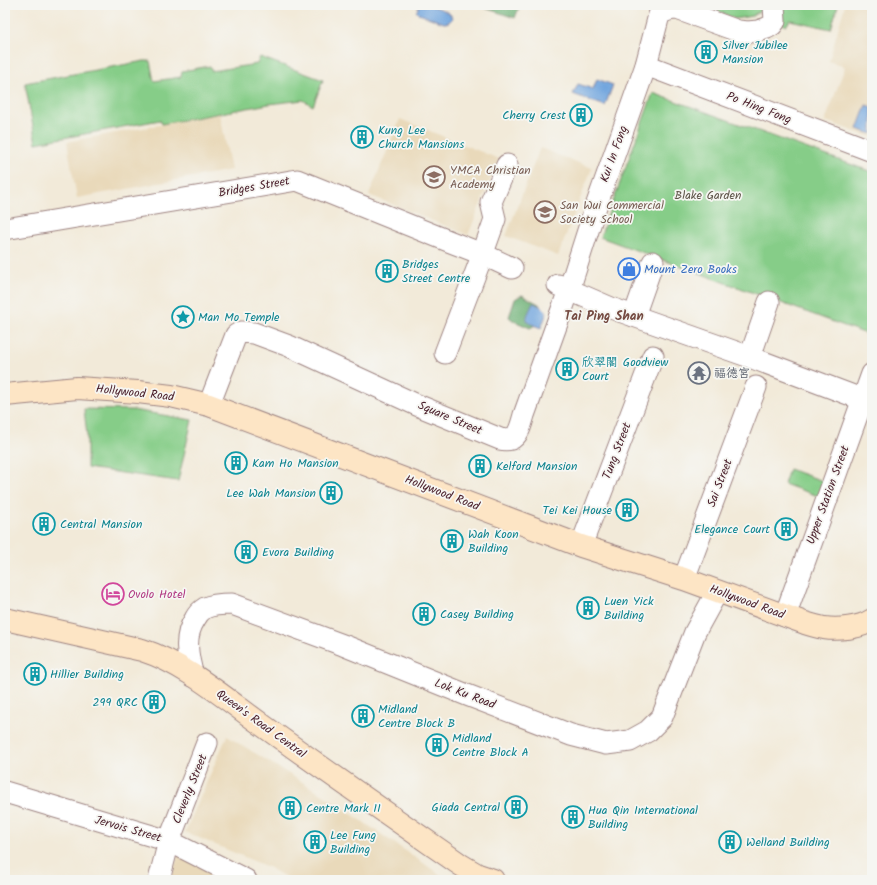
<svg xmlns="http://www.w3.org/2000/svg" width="877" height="885" font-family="Kalam,'LXGW WenKai TC',sans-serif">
<rect width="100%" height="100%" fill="#f6f6f2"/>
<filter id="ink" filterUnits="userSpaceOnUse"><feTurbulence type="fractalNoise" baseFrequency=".025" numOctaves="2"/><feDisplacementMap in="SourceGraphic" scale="8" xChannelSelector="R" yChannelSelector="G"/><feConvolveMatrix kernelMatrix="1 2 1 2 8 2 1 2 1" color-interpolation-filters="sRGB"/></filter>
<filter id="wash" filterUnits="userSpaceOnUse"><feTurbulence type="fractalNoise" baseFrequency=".012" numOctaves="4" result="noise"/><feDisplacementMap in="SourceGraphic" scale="16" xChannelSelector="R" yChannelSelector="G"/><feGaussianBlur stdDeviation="0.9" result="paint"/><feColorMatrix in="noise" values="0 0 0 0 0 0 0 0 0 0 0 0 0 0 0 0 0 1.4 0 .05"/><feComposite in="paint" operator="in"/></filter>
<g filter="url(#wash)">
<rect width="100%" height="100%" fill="#f2ead9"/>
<g fill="#e9d9ba">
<path d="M845,5H872V138L826,121L823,127L845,67L829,61Z"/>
<path d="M220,114L231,170L77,198L67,142Z"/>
<path d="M400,119L499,159L468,235L369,195Z"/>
<path d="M540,148L592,168L558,256L506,236Z"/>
<path d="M227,736L320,793L362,821L445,878V880H291L268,867L185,832Z"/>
<path d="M178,855L228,880H171Z"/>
</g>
<g fill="#86cd88" stroke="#68765a">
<path d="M706,5H838L831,29L790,20L786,26L777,21L762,10L752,16L735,19Z"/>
<path d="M260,57L323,80L313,106L303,100L269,104L162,124L160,120L36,143L25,83L144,61H150L154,81L181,77L182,71L210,66L211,71L257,64Z"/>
<path d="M653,93L872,172V336L600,237Z"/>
<path d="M84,409L133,410L192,420L178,481L87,468V436Z"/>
<path d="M789,469L823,481L818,496L784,484Z"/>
</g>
<g fill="#6cb074" stroke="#5b6850">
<path d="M476,5H520L515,18Z"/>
<path d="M522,295L539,304L544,315L541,322L530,328L514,321L509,317L515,299Z"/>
</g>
<g fill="#72a6de" stroke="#5e6284">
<path d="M420,5C430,5 438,7 447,12C455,16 452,23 444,23L419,14L416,11L418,9V7Z"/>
<path d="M597,79L613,85L605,106L573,94L578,84L593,89Z"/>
<path d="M866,105L872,107V134L857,129Z"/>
<path d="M533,303C551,310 547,312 541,328C522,321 525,320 533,303Z"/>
</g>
</g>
<g filter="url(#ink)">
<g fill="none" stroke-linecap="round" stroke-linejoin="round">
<g stroke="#9e8482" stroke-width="23">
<g id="street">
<path d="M646,65L872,151"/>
<path d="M5,229L297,180L451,242L482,254L512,268"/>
<path d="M558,285L611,308L750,357L872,403"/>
<path d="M634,316L653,262"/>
<path d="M445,353L479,264L495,219L491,202L507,165"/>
<path d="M750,357L769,302"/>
<path d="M209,405L236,335L241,332L254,333L289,346L417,405L500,439C504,440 508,440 511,439C519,436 522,422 524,415L569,290L594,212L646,65L659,15C665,10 670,9 677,9L738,31L748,32L758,31L767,28L772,25L775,21L774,5"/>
<path d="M581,546L653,356"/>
<path d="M684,579L756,387"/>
<path d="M785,616L872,374"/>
<path d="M193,676C188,657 183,637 195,619C197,615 200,611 205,608C213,604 224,604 232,604L343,645L467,695L571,735L606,744L630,741L648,731L662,717L695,632L717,592"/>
<path d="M5,792L169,841L246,880"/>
<path d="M159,880L169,841L207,743"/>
</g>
</g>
<g stroke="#9e8482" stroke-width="24">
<g id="secondary">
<path d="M5,395L77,388L138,392L171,396L209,405L581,546L684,579L805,623C811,625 818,627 824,628C838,630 860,628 872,620"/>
<path d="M5,619L142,650C186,664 227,700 265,727C330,774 395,819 461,865L478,875L493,880"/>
</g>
</g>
<use href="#street" stroke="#fff" stroke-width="21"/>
<use href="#secondary" stroke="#fde5c5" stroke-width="22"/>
</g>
</g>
<defs>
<g id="building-ring" transform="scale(1.15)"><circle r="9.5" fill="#f6f6f2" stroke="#0f9aa8" stroke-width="1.5"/><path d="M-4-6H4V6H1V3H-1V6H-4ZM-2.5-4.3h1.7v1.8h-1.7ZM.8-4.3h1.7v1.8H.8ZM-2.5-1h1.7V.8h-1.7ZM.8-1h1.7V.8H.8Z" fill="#0f9aa8"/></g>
<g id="school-ring" transform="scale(1.15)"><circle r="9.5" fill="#f6f6f2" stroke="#8d6e63" stroke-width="1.5"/><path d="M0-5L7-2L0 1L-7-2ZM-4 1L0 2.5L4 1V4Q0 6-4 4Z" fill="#8d6e63"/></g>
<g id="shop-ring" transform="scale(1.15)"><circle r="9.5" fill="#f6f6f2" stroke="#3f7fe0" stroke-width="1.5"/><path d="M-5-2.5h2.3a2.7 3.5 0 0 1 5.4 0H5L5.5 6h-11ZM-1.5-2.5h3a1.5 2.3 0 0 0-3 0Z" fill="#3f7fe0"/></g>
<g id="sight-ring" transform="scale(1.15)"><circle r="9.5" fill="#f6f6f2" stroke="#0f9aa8" stroke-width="1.5"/><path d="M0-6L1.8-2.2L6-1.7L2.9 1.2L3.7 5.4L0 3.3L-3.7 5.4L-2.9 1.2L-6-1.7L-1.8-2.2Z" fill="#0f9aa8"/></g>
<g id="temple-ring" transform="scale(1.15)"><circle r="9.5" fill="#f6f6f2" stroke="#6b7280" stroke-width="1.5"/><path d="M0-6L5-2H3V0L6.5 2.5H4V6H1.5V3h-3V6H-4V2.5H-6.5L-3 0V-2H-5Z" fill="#6b7280"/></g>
<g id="hotel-ring" transform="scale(1.15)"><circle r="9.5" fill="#f6f6f2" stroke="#d1479c" stroke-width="1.5"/><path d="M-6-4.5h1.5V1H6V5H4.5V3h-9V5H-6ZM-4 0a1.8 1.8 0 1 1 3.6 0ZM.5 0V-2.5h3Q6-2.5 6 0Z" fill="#d1479c"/></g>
</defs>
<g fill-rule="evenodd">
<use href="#building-ring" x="706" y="52"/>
<use href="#building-ring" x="581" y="115"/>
<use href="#building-ring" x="362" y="137"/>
<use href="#school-ring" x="434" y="177"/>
<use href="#school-ring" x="545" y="212"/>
<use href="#shop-ring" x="629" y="269"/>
<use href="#building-ring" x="387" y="271"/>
<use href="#sight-ring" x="183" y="317"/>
<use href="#building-ring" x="567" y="369"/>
<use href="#temple-ring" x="699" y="373"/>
<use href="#building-ring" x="236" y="463"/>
<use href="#building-ring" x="480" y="466"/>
<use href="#building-ring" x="331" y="493"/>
<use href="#building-ring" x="627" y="510"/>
<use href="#building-ring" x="44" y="524"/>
<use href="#building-ring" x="786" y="529"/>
<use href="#building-ring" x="452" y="541"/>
<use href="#building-ring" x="246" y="552"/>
<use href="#hotel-ring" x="113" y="594"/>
<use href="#building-ring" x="588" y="608"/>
<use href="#building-ring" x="424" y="614"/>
<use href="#building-ring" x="35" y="674"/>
<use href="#building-ring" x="154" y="702"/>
<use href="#building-ring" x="363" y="716"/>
<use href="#building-ring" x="437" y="745"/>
<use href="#building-ring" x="516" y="807"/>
<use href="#building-ring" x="290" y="808"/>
<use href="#building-ring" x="573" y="817"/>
<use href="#building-ring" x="315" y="842"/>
<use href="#building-ring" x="730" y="842"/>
</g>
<g text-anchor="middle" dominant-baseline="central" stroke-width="3.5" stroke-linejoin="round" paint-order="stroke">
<g font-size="12" fill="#0d838f" stroke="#f6f6f2" text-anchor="start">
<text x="722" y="45">Silver Jubilee<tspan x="722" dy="14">Mansion</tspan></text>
<text x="566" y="115" text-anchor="end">Cherry Crest</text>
<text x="378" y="130">Kung Lee<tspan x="378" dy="14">Church Mansions</tspan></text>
<text x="402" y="264">Bridges<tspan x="402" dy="14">Street Centre</tspan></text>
<text x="198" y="317">Man Mo Temple</text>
<text x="582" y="362">欣翠閣 Goodview<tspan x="582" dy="14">Court</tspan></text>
<text x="252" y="463">Kam Ho Mansion</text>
<text x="496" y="466">Kelford Mansion</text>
<text x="316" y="493" text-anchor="end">Lee Wah Mansion</text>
<text x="612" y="510" text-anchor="end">Tei Kei House</text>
<text x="60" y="524">Central Mansion</text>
<text x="770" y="529" text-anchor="end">Elegance Court</text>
<text x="468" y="534">Wah Koon<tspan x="468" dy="14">Building</tspan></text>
<text x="262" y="552">Evora Building</text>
<text x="604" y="601">Luen Yick<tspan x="604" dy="14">Building</tspan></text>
<text x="440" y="614">Casey Building</text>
<text x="50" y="674">Hillier Building</text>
<text x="138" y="702" text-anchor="end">299 QRC</text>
<text x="378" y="709">Midland<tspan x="378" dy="14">Centre Block B</tspan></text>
<text x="452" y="738">Midland<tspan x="452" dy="14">Centre Block A</tspan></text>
<text x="500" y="807" text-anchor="end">Giada Central</text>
<text x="306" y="808">Centre Mark II</text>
<text x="588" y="810">Hua Qin International<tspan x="588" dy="14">Building</tspan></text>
<text x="330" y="835">Lee Fung<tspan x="330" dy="14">Building</tspan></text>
<text x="746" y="842">Welland Building</text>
</g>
<g font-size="12" fill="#4a1f2b" stroke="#f6f6f2">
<text transform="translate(759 108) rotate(21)">Po Hing Fong</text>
<text transform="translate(614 154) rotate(-70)">Kui In Fong</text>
<text transform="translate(254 187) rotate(-10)">Bridges Street</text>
<text transform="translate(135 393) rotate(6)">Hollywood Road</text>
<text transform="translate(450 418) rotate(23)">Square Street</text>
<text transform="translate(617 451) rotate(-69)">Tung Street</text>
<text transform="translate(720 483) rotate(-69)">Sai Street</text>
<text transform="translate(442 493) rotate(21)">Hollywood Road</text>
<text transform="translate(828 495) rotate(-70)">Upper Station Street</text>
<text transform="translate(747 602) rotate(20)">Hollywood Road</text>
<text transform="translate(465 694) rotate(21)">Lok Ku Road</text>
<text transform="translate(261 724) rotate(36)">Queen's Road Central</text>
<text transform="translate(190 789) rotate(-68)">Cleverly Street</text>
<text transform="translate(128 829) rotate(16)">Jervois Street</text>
</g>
<g font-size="12" fill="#785e54" stroke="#f6f6f2" text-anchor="start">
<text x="450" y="170">YMCA Christian<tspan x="450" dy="14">Academy</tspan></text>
<text x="560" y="205">San Wui Commercial<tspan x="560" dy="14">Society School</tspan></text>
</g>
<g font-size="12" fill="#5c5347" stroke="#f6f6f2">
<text x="708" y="195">Blake Garden</text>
</g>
<g font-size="12" fill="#366cbe" stroke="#f6f6f2" text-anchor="start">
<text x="644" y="269">Mount Zero Books</text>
</g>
<g font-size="12" fill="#5b616d" stroke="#f6f6f2" text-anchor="start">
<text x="714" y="373">福德宮</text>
</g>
<g font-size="12" fill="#b23c85" stroke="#f6f6f2" text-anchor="start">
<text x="128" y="594">Ovolo Hotel</text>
</g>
<g font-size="13" font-weight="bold" fill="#754b42" stroke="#f6f6f2">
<text x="604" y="316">Tai Ping Shan</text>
</g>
</g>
<rect width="877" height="885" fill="none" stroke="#f6f6f2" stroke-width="20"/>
</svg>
